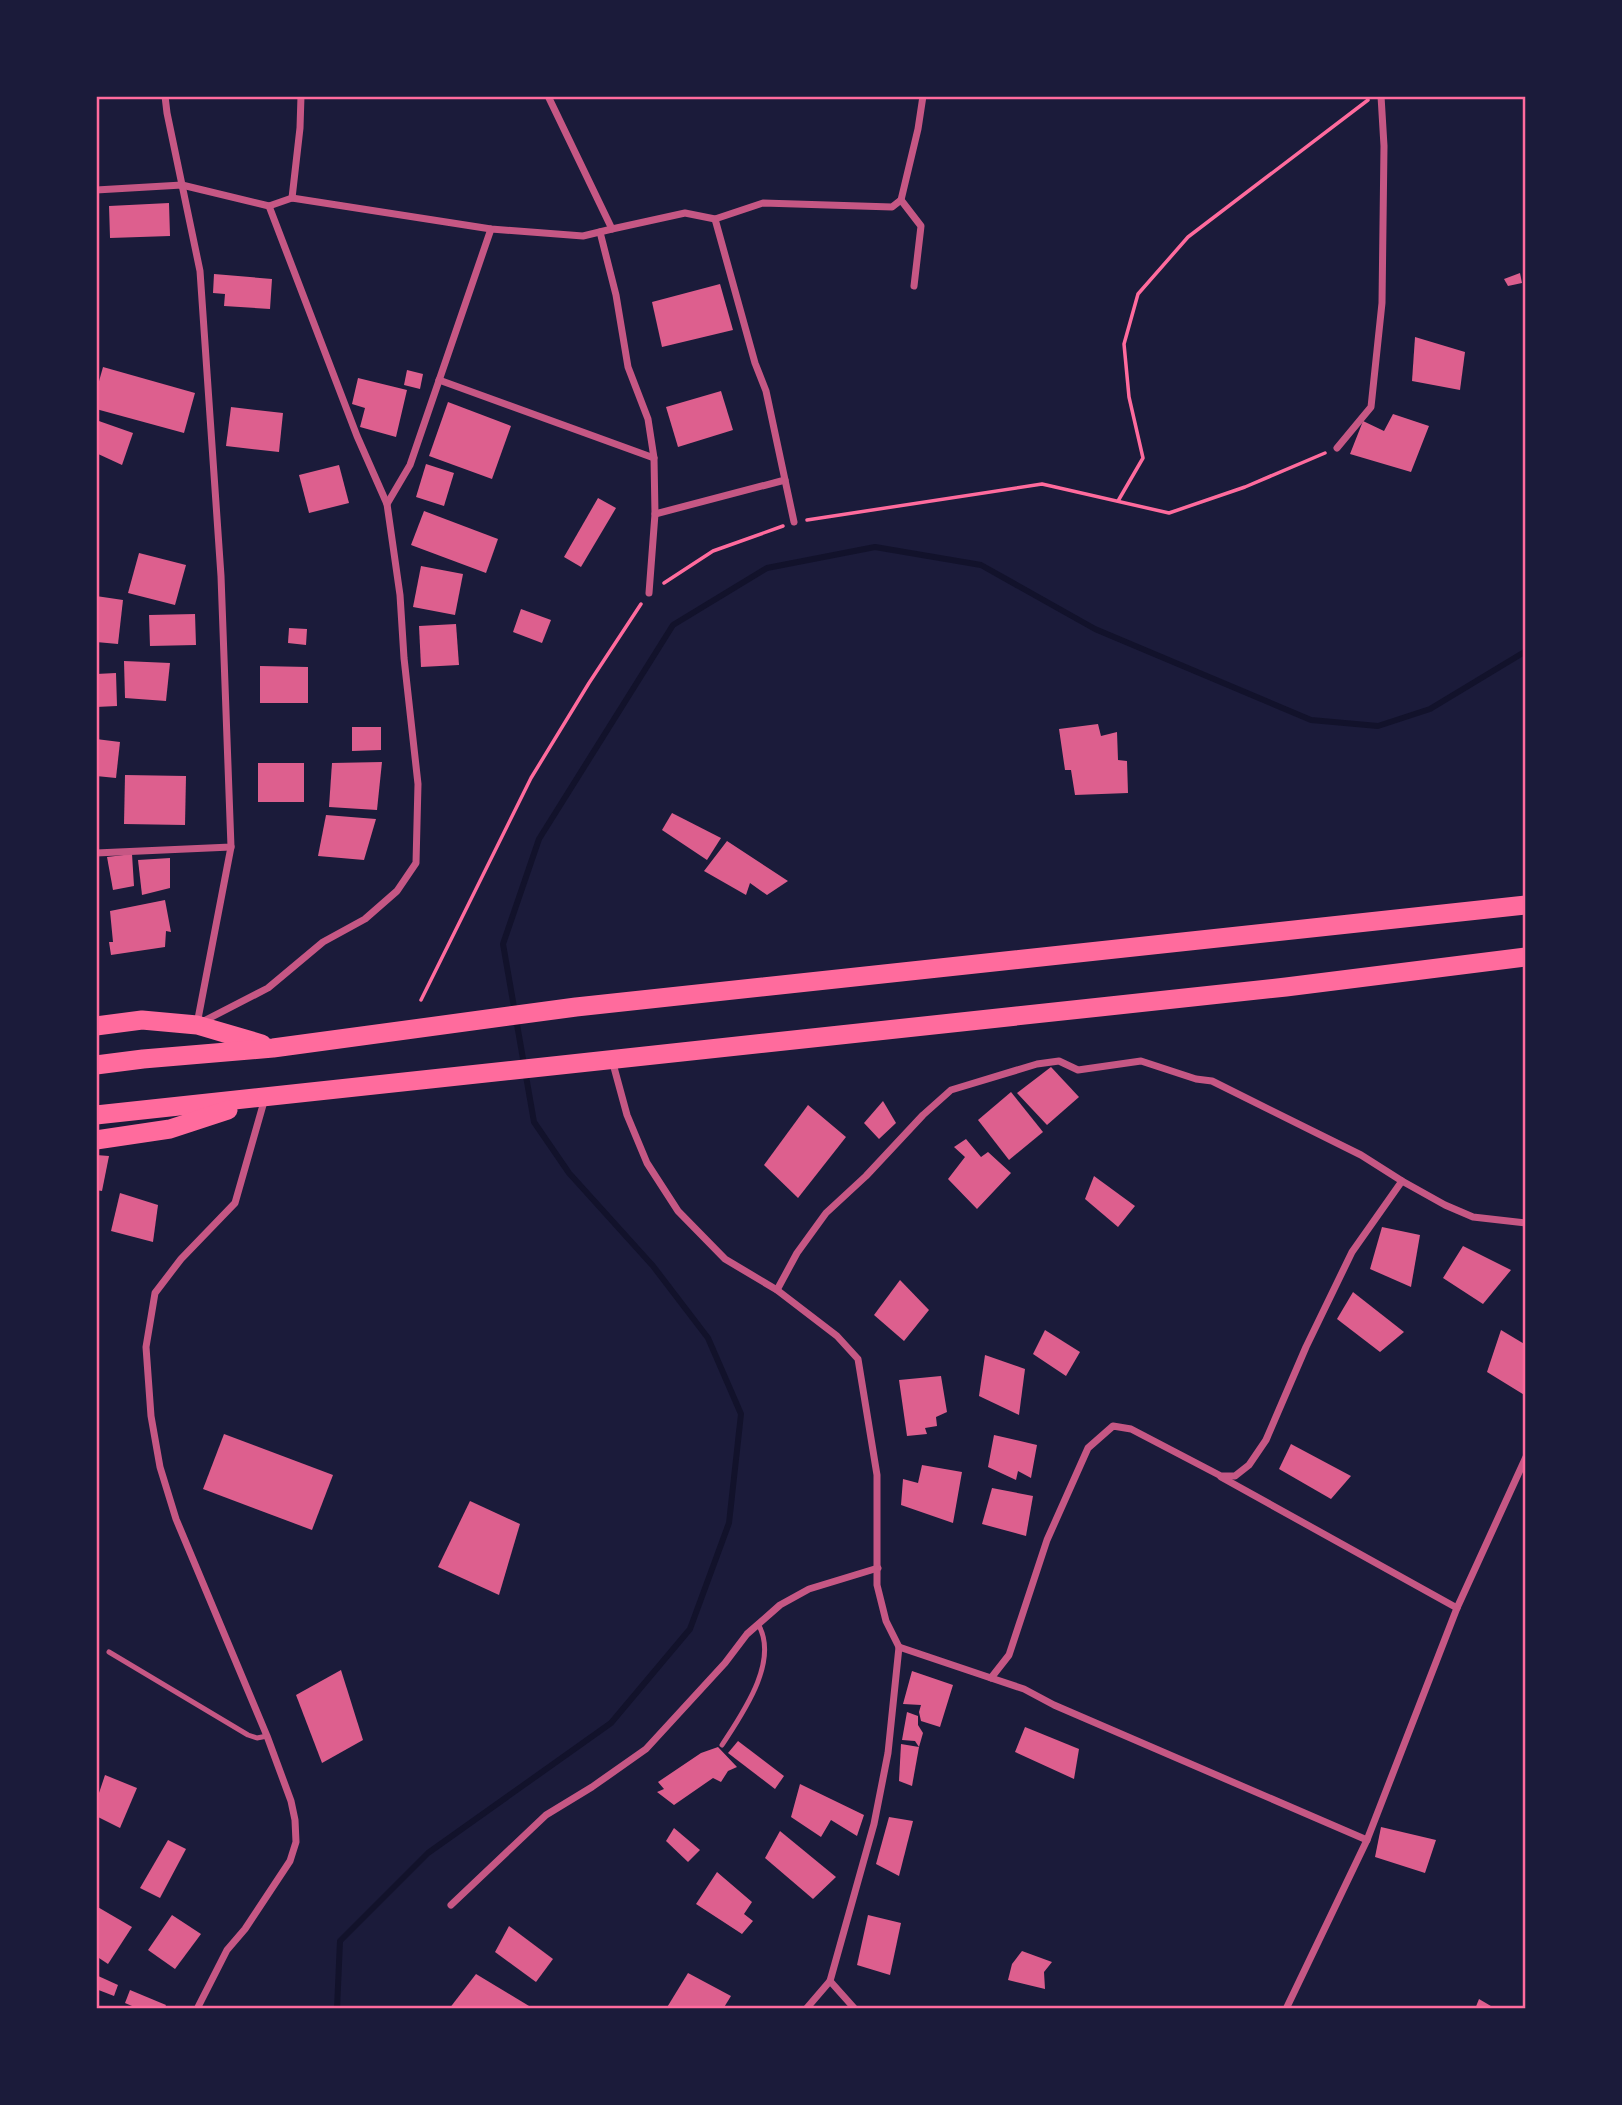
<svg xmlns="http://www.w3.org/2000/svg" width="1622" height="2105" font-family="Karla,sans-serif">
<rect width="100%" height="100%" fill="#1b1b3a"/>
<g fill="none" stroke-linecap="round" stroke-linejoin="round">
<path stroke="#12122b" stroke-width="6" d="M337,2009L340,1941L428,1853L611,1723L690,1629L729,1523L741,1414L708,1338L653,1266L569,1173L534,1122L503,944L539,839L673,625L767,568L875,547L981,565L1095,629L1311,720L1378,726L1430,709L1526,651"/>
</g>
<g fill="#dd5f8e">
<path d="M169,203L170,236L110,238L109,206Z"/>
<path d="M1520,273L1522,283L1508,286L1504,279Z"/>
<path d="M214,274L272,279L270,309L224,306L225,294L213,293Z"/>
<path d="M720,284L733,330L662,347L652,302Z"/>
<path d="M1415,337L1465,352L1460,390L1412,381Z"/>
<path d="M103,367L195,393L184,433L96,409V392Z"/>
<path d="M407,370L423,374L420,389L404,385Z"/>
<path d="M358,378L407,390L396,437L360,427L365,408L352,404Z"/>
<path d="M721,391L733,430L678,447L666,407Z"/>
<path d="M448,402L511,426L492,479L429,456Z"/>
<path d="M231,407L283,413L279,452L226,446Z"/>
<path d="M1393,414L1429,426L1411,472L1350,454L1363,421L1384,431Z"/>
<path d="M96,420L133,433L122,465L96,453Z"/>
<path d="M426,464L454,473L444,506L416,497Z"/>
<path d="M339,465L349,503L309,513L299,475Z"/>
<path d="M598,498L616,508L581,567L564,557Z"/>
<path d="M424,511L498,539L486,573L411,545Z"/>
<path d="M139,553L186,565L175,605L128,593Z"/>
<path d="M421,566L463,574L455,615L413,607Z"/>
<path d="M96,596L123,600L118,644L96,642Z"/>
<path d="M521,609L551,620L542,643L513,632Z"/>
<path d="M195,614L196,645L150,646L149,615Z"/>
<path d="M456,624L459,665L421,667L419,626Z"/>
<path d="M289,628L307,629L306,645L288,643Z"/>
<path d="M124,661L170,663L166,701L125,698Z"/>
<path d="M260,666L308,667V703H260Z"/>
<path d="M116,673L117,706L96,707V674Z"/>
<path d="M1098,724L1101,736L1117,732L1118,760L1127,761L1128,793L1075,795L1071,770H1065L1059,729Z"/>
<path d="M352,727H381V750L352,751Z"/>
<path d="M96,739L120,742L116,778L96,776Z"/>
<path d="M382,762L377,810L329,807L332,763Z"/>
<rect x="258" y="763" width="46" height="39"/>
<path d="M125,775L186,776L185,825L124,824Z"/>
<path d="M672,813L721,838L707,860L662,830Z"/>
<path d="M326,815L376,819L364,860L318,856Z"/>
<path d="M727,841L788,881L767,895L750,883L746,895L704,871Z"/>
<path d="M132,854L134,886L113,890L107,857Z"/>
<path d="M170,858V888L142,895L138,860Z"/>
<path d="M165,900L171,932L166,931L165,947L111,955L109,942H113L110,911Z"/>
<path d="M1051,1067L1079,1097L1047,1125L1017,1093Z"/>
<path d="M1011,1092L1043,1132L1009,1160L978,1120Z"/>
<path d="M883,1101L896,1123L879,1139L864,1123Z"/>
<path d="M808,1105L846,1137L798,1198L764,1165Z"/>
<path d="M966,1139L981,1157L988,1152L1011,1173L977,1209L948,1179L965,1157L954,1147Z"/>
<path d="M96,1155L109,1156L102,1191L96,1190Z"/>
<path d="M1094,1176L1135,1206L1118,1227L1085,1199Z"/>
<path d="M120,1193L158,1205L153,1242L111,1231Z"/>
<path d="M1382,1227L1420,1235L1411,1287L1370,1269Z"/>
<path d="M1463,1246L1511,1270L1483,1304L1443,1278Z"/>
<path d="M900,1280L929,1310L904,1341L874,1315Z"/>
<path d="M1353,1292L1404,1332L1380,1352L1337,1319Z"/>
<path d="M1045,1330L1080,1352L1066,1376L1033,1354Z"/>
<path d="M1501,1330L1526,1345V1396L1487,1372Z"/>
<path d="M985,1355L1025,1369L1019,1415L979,1396Z"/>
<path d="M941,1376L947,1412L936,1417L937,1426L925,1428L927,1434L907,1436L899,1380Z"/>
<path d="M224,1434L333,1475L312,1530L203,1489Z"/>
<path d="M994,1435L1037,1445L1031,1478L1018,1471L1016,1480L988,1467Z"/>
<path d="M1291,1444L1351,1476L1331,1499L1279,1469Z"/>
<path d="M922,1465L962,1472L953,1523L901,1505L903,1479L918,1483Z"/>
<path d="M992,1488L1033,1496L1026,1536L982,1524Z"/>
<path d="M470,1501L520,1524L499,1595L438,1567Z"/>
<path d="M341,1670L363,1740L322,1763L296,1695Z"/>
<path d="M912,1671L953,1685L940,1727L921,1721L919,1712L921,1705L903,1704Z"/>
<path d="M907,1712L918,1716V1725L923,1733L919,1747L915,1741L902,1740Z"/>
<path d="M1025,1727L1079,1749L1074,1779L1015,1752Z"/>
<path d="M738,1741L784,1776L775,1789L728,1753Z"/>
<path d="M901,1744L919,1747L912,1786L899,1781Z"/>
<path d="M718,1747L737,1767L728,1771L721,1782L713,1778L674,1805L657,1792L664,1789L658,1782L701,1753Z"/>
<path d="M105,1775L137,1788L120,1828L96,1816V1802Z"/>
<path d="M800,1784L864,1815L857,1836L831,1820L821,1837L791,1817Z"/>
<path d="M889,1817L913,1821L899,1876L876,1864Z"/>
<path d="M1381,1827L1436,1840L1425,1873L1375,1857Z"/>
<path d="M674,1828L700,1850L688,1862L666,1841Z"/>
<path d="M780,1831L836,1877L813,1899L765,1858Z"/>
<path d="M168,1840L186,1849L160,1898L140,1888Z"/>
<path d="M717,1872L752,1902L744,1914L753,1921L742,1934L696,1904Z"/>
<path d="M96,1906L132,1927L108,1964L96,1956Z"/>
<path d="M172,1915L201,1934L175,1969L148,1950Z"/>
<path d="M868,1915L901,1923L890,1975L857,1965Z"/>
<path d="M509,1926L553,1959L536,1982L495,1952Z"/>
<path d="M1022,1951L1052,1962L1044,1972L1045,1989L1008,1980L1012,1964Z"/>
<path d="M688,1973L731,1996L723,2009H666Z"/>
<path d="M476,1974L534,2009H449Z"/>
<path d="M96,1975L118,1985L114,1996L96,1989Z"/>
<path d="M130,1990L166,2005L164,2009H139L125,2003Z"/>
<path d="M1479,1999L1496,2009H1475Z"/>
</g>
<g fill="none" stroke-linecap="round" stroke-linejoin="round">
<g stroke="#ff6b9d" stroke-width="3.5">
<path d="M1118,501L1143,458L1129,397L1124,344L1138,294L1188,237L1368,100"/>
<path d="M807,520L1042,484L1169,513L1245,487L1325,453"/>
<path d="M664,583L713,551L783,526"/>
<path d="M421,1000L531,778L589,683L641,604"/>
</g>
<g stroke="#c65784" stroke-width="5">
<path d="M109,1652L248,1735L257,1738L267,1736"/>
<path d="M722,1745C742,1714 780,1661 758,1624"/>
</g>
<g stroke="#c65784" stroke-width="7">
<path d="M548,96L612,229L685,213L715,219L763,203L892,207L901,200L918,129L923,96"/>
<path d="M96,190L182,185L269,206L292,198L491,229L583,236L612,229"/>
<path d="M292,198L300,128L301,96"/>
<path d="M901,200L921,226L914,286"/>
<path d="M269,206L357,436L387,504"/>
<path d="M715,219L755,363L766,391L794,522"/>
<path d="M600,232L616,295L628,367L648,419L654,458L655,514L649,593"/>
<path d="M439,380L654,458"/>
<path d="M1337,448L1371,407L1382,303L1384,146L1381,96"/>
<path d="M655,514L785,480"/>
<path d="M96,853L231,847L221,576L200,271L167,113L165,96"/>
<path d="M200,1023L268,988L323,942L365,919L397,891L416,863L418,784L404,658L400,595L387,504L410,465L491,229"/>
<path d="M197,1024L231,847"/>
<path d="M612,1060L627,1115L647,1163L678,1211L725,1259L777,1290L837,1336L858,1359L877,1475V1585L886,1621L899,1647L888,1753L874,1824L830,1981L806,2009"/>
<path d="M777,1290L797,1253L826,1213L866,1176L923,1115L951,1090L1037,1064L1059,1061L1078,1070L1141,1061L1196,1079L1212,1081L1361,1155L1402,1181L1445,1205L1473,1217L1526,1223"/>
<path d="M1221,1477L1457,1608"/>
<path d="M899,1647L991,1678L1009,1655L1047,1540L1088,1448L1113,1426L1131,1429L1221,1476H1235L1249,1465L1266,1440L1306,1347L1352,1252L1402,1181"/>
<path d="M991,1678L1024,1689L1054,1705L1367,1840"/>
<path d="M451,1905L546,1815L592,1787L646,1749L725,1663L747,1634L780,1605L809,1589L878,1568"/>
<path d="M830,1981L855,2009"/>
<path d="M197,2009L227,1950L245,1929L290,1861L296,1842L295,1820L291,1801L267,1736L176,1519L160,1467L151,1416L146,1347L155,1293L181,1259L235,1203L265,1098"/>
<path d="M1286,2009L1367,1840L1457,1608L1526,1457"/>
</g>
<g stroke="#ff6b9d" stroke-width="19">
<path d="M96,1026L142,1020L197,1025L262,1044"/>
<path d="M96,1065L143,1059L273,1048L576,1007L1526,905"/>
<path d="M96,1115L1286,987L1526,957"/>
<path d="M96,1140L170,1129L228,1110"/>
</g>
</g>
<rect width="1622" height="2105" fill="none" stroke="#1b1b3a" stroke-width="196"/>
<rect x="98" y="98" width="1426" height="1909" fill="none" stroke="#ff6b9d" stroke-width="2.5"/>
</svg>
